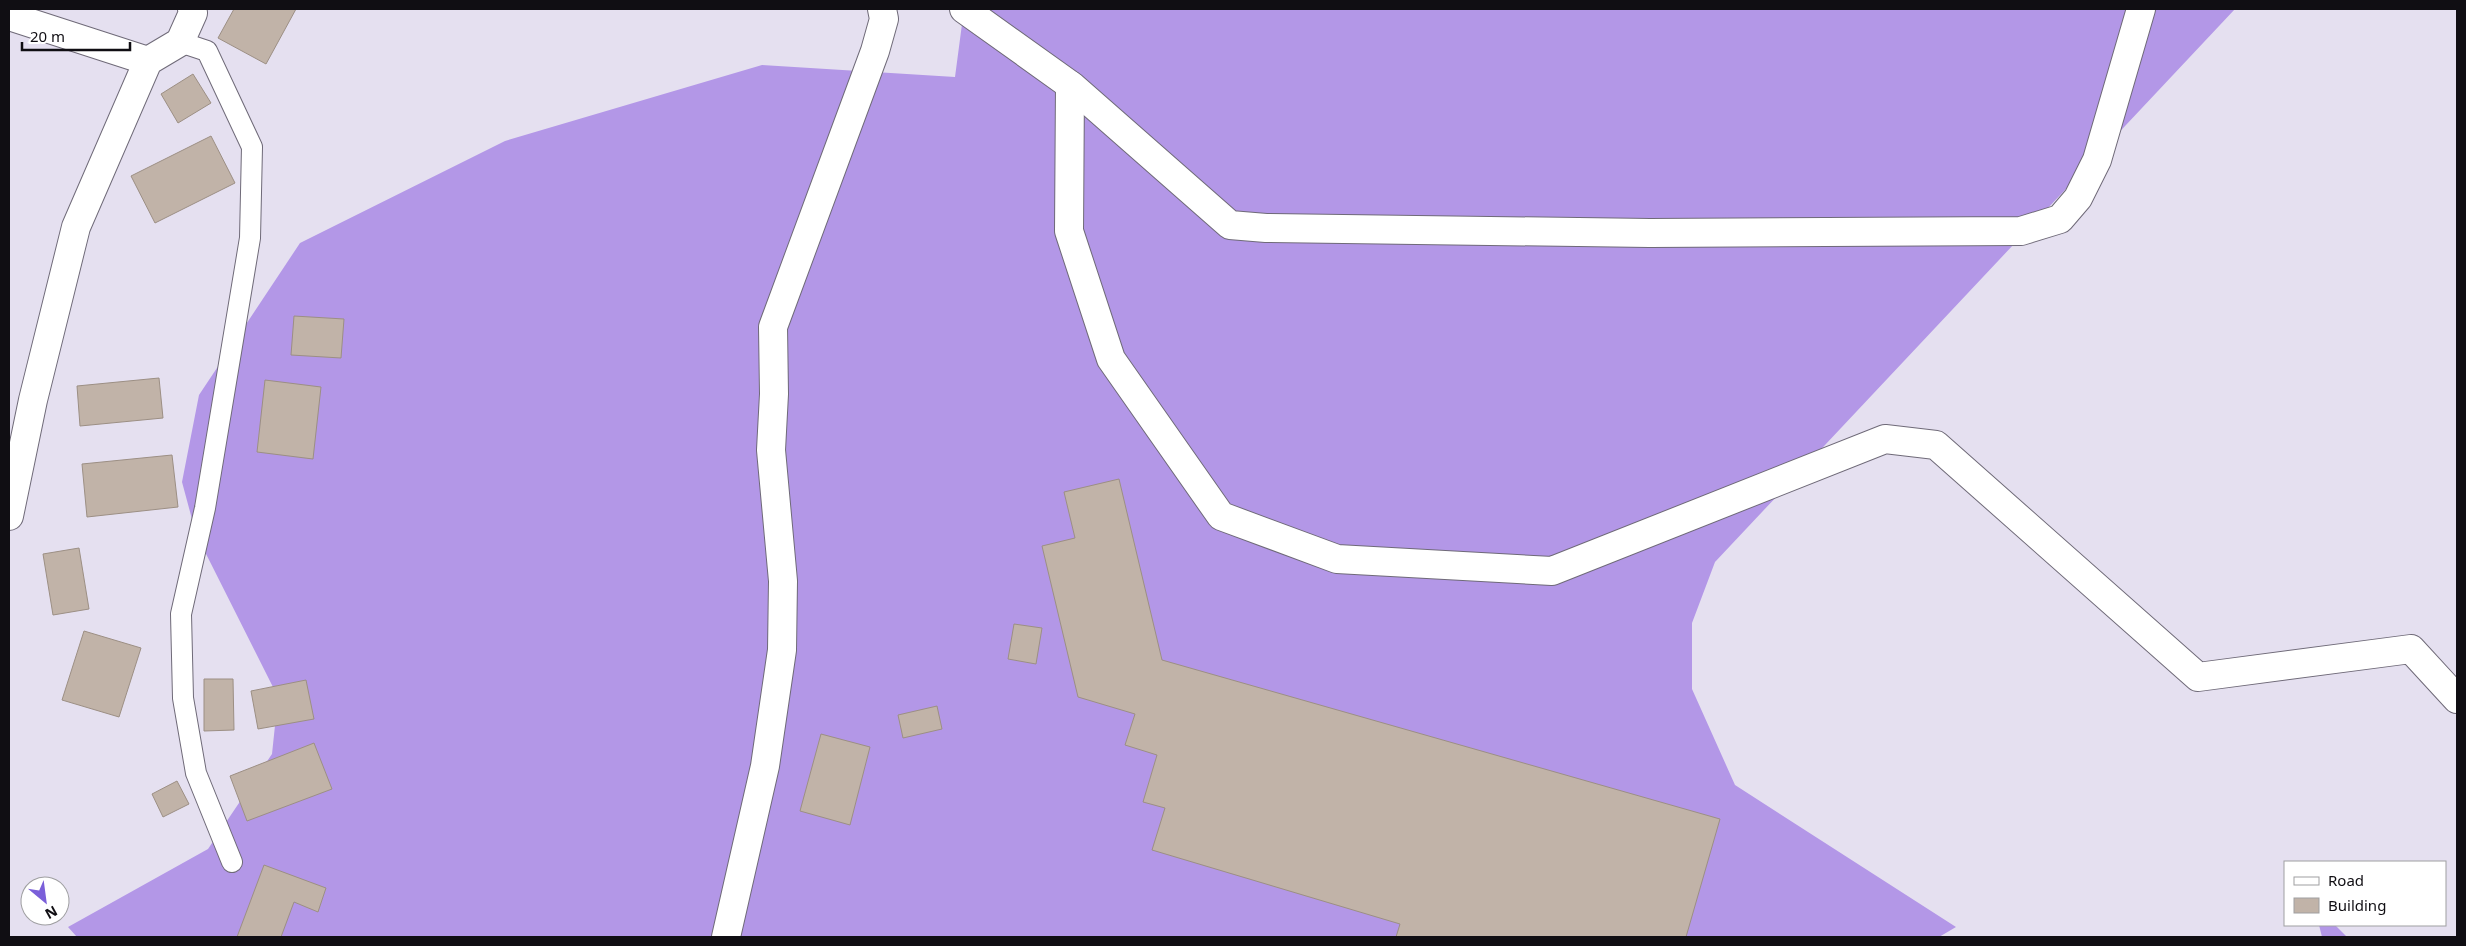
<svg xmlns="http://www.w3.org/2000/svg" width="2466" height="946" font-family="'Noto Sans',sans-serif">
<rect width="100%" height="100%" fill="#e5e0f0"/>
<g fill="#b397e7">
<path d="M964,9H2235L1715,562L1692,623V689L1735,785L1956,927L1939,937H77L68,927L208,849L272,754L278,697L196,534L182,482L199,395L300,243L505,141L762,65L955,77Z"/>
<path d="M2319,925H2335L2347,937H2322Z"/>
</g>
<g fill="#c1b3a8" stroke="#9c8f84">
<path d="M234,9H296L266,64L218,38Z"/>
<path d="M193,74L211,103L178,123L161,94Z"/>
<path d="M211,136L235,183L155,223L131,176Z"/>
<path d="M294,316L344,319L341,358L291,355Z"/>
<path d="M159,378L163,418L80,426L77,386Z"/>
<path d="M265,380L321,387L313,459L257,452Z"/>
<path d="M172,455L178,507L87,517L82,464Z"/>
<path d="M1119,479L1162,660L1720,819L1686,937H1396L1400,924L1152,850L1165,808L1143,802L1157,755L1125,745L1135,714L1078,697L1042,546L1075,538L1064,492Z"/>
<path d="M79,548L89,609L53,615L43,554Z"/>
<path d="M1014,624L1042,628L1036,664L1008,659Z"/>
<path d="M84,631L141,648L119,717L62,700Z"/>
<path d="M204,679H233L234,730L204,731Z"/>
<path d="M306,680L314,719L258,729L251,691Z"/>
<path d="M937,706L942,729L903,738L898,715Z"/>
<path d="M821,734L870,747L850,825L800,811Z"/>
<path d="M314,743L332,789L247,821L230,776Z"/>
<path d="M177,781L189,804L163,817L152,794Z"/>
<path d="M264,865L326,888L318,912L294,902L281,937H237Z"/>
</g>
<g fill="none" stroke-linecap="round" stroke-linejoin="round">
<g stroke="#6f6a78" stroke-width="22">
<path id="lane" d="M180,42L207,51L252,147L250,238L205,508L181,614L183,698L196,773L232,862"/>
</g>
<g stroke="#6f6a78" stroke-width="30">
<g id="street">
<path d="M964,9L1073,87L1230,225L1266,228L1650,233L2021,231L2060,219L2078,198L2097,160L2141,9"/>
<path d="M9,16L148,61"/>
<path d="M1070,85L1069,231L1111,359L1221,516L1337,559L1552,571L1885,439L1936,445L2198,677L2411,649L2457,699"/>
<path d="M9,516L33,400L76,227L148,61L180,42L193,13L192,9"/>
<path d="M726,937L765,766L782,650L783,581L771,450L774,394L773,327L875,51L884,19L882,9"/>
</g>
</g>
<use href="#lane" stroke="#fff" stroke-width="20"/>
<use href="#street" stroke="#fff" stroke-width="28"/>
</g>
<rect width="2466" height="946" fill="none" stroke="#100e13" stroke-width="20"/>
<rect x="2284" y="861" width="162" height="65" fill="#ffffff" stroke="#9f9fa1"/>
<rect x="2294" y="877" width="25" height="8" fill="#ffffff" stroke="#9f9fa1"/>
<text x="2328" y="886" font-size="15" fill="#100e13">Road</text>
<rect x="2294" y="898" width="25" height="15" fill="#c1b3a8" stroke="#9f9fa1"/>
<text x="2328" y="911" font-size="15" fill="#100e13">Building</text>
<g transform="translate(45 901) rotate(151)"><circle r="24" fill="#ffffff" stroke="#9f9fa1"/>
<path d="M0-4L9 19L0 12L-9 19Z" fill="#7a5fd9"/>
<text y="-8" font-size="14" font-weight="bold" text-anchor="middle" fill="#100e13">N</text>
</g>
<path d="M22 42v8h108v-8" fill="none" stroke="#100e13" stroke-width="2.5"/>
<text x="30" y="42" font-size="15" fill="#100e13" stroke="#ffffff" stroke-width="4" paint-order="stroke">20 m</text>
</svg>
